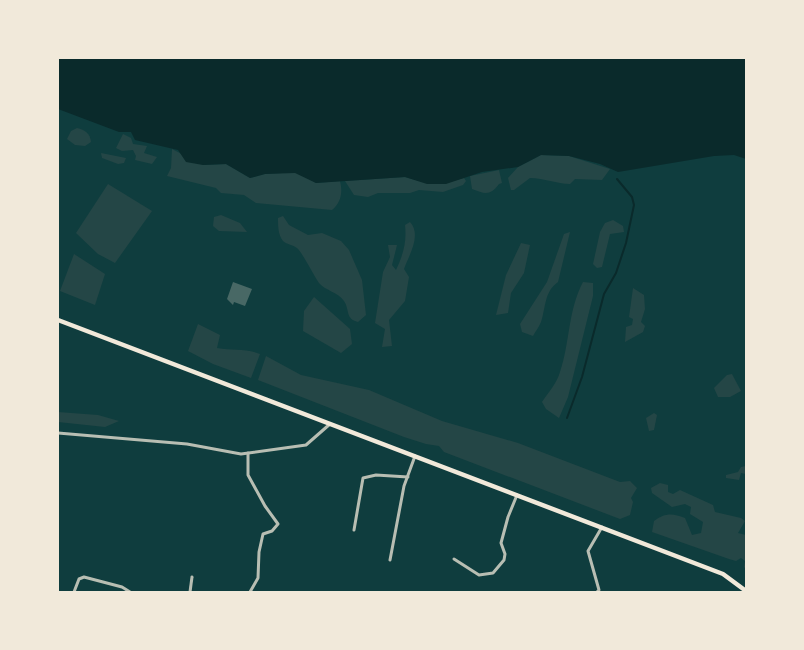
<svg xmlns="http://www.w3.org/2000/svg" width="804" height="650" font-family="'Fira Sans',sans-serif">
<rect width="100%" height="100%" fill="#0f3d3e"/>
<g fill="#244646">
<path d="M77,128C85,130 90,133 91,142L85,146L75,145L67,139L71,131Z"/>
<path d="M123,134L131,138L133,144L147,146L144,153L157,157L152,164L135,160L136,156L133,150L122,151L116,148Z"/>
<path d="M172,149L203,165L226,164L250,178L265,174L296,172L316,183L340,181C343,192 341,203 332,210L256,203L244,195L221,193L216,188L167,176L171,168Z"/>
<path d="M101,153L126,158L124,163L118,164L102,158Z"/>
<path d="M541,155L569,156L610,169L602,180L575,179L570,184C557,184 544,178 530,178L514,190H511L508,178L518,167Z"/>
<path d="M499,170L502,183L499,184C490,196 485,194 472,189L470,176Z"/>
<path d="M405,177C427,184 442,185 464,178L466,181L463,185L443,192L419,190L410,193H378L368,197L354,195L345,181Z"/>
<path d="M108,184L152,211L115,263L98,254L76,233Z"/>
<path d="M221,215L240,223L247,232L219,231L213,226L214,217Z"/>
<path d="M283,216L289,225L308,235L322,233L341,241L349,250L362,280L366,315L358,322C345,319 350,310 344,301C338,292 326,291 319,283C314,276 302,252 297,248C293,245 286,244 283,241C278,235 278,225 278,218Z"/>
<path d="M613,220L623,226L624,232L610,234L602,267L597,268L593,264L600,232L605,223Z"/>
<path d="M410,222C422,235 409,255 404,269L409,277L405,301L389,320L392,346L382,347L385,329L375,323L383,272L390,257L388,245H397L392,265L396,270C403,255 407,242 405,225Z"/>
<path d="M570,232L558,282C544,292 546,307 541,322C539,327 535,332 533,336L522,332L520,324L547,282L564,234Z"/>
<path d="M521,243L530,245L524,273L511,293L508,313L496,315L506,275Z"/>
<path d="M74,254L105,274L95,305L60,291Z"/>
<path d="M583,282L593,283V296L568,397L559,418L546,409L542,402C548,393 557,383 560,372C570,342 568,310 583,282Z"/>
<path d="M633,288L644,295L645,309L641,322L645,326L643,332L625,342L626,327L632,325L633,319L629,317Z"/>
<path d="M314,297L350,329L352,344L341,353L303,331L304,311Z"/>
<path d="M198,324L220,335L217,348C232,351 245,348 260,354L251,378L213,364L188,351Z"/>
<path d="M266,356L301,375L369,390L442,421L518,443L620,482L630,481L637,488L631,498L633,502L630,515L620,519L444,452L439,446L426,444L404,437L258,380Z"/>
<path d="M732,374L741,391L730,397H718L714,388L727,375Z"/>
<path d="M58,412L98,415L119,421L105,427L58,422Z"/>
<path d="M654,413L657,415L654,430L649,431L646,418Z"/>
<path d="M746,466V474L741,473L739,480L726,478V475L738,472L741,467Z"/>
<path d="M660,483L668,485V492L673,494L680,490L713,505L715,512L741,518L745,521L738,533L746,535V569L744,567L745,561L741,558L736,561L729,559L652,532L654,521C665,513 672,513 685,518L692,535L701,533L703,522L690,514L691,507L685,504L672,507L652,493L651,488Z"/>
</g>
<path fill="#0a2a2b" d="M58,58H746V159L734,155L714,156L618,172L600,164L569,156L541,155L518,167L482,172L446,184H427L405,177L316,183L295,173L265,174L250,178L226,164L203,165L186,162L178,150L135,140L131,132H119L58,109Z"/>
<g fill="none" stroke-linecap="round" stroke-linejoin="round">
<path stroke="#0a2a2b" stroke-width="2" d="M567,418L582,377L604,294L616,273L626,243L634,205L632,197L617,179"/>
</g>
<path fill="#486865" d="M233,282L252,289L245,306L234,302L233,305L227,299Z"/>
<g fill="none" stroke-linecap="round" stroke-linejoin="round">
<g stroke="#b8beb3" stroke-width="3">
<path d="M58,433L187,444L241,454L306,445L330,424"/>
<path d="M248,453V475L265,506L278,524L272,531L263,534L259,552L258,578L250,592"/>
<path d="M354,530L363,478L376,475L408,477"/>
<path d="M454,559L479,575L493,573L504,560L505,554L501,543L508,517L517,495"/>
<path d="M390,560L404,486L415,456"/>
<path d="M74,592L79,579L84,577L122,587L130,592"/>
<path d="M190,592L192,577"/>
<path d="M597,592L599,590L588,551L602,527"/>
</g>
<path stroke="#f1e9da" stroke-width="4.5" d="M58,320L723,574L746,591"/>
</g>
<rect width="804" height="650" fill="none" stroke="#f1e9da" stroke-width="118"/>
</svg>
